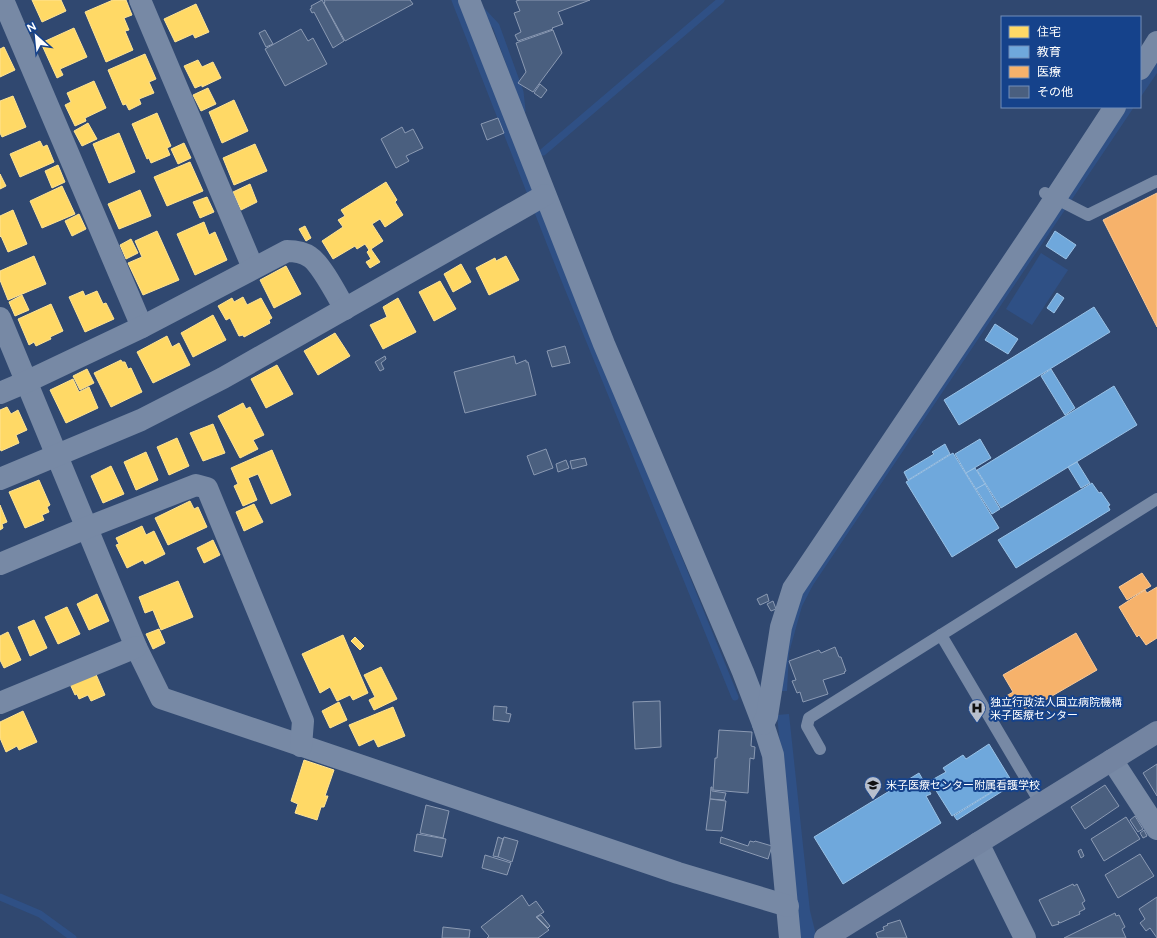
<svg xmlns="http://www.w3.org/2000/svg" width="1157" height="938" font-family="Figtree,'Noto Sans JP',sans-serif">
<rect width="100%" height="100%" fill="#304870"/>
<g fill="#2f5085">
<path d="M1157,49V73L1140,98V75Z"/>
<path d="M1119,107H1134L813,585L802,606L792,642L789,653L787,691H777L799,587Z"/>
<path d="M1041,253L1068,270L1032,325L1006,309Z"/>
<path d="M789,714L810,911L815,931L816,938H801L799,930L777,715Z"/>
</g>
<g fill="#ffd966" stroke="#ffe494">
<path d="M32,0H61L66,11L42,22Z"/>
<path d="M113,0H126L132,15L124,18L129,30L125,31L133,50L106,62L85,12Z"/>
<path d="M196,4L209,32L195,38L193,34L175,42L164,19Z"/>
<path d="M74,28L87,57L60,69L63,75L57,78L41,43Z"/>
<path d="M4,47L15,70L0,77V49Z"/>
<path d="M145,54L156,79L149,82L154,93L139,99L141,104L129,110L126,104L123,105L108,70Z"/>
<path d="M198,60L202,67L213,62L221,78L202,87V85L195,88L184,66Z"/>
<path d="M94,81L106,108L85,118L86,121L75,126L65,105L71,102L67,93Z"/>
<path d="M208,88L216,104L201,111L193,95Z"/>
<path d="M13,96L26,127L2,137L0,133V101Z"/>
<path d="M234,100L248,131L222,143L209,112Z"/>
<path d="M157,113L171,146L167,148L170,155L151,163L149,158L147,159L132,124Z"/>
<path d="M88,123L97,139L82,146L74,131Z"/>
<path d="M119,133L135,172L109,183L93,144Z"/>
<path d="M40,141L43,147L47,145L54,162L20,177L10,154Z"/>
<path d="M184,143L191,158L178,164L171,149Z"/>
<path d="M255,144L267,171L234,185L223,158Z"/>
<path d="M190,162L203,191L167,206L154,177Z"/>
<path d="M58,165L65,182L52,188L45,171Z"/>
<path d="M0,174L6,186L0,189Z"/>
<path d="M386,182L397,200L395,202L403,215L385,227L380,219L372,224L383,241L371,249L380,262L370,268L366,262L371,259L367,252L369,250L365,244L357,249L355,246L333,259L322,241L343,227L338,220L345,216L341,210Z"/>
<path d="M250,184L257,202L241,210L233,192Z"/>
<path d="M62,186L75,214L42,228L30,201Z"/>
<path d="M140,190L151,216L119,229L108,204Z"/>
<path d="M207,197L214,212L200,218L193,202Z"/>
<path d="M13,210L27,244L8,252L1,236L0,237V216Z"/>
<path d="M79,214L86,229L72,236L65,221Z"/>
<path d="M204,222L209,235L215,232L227,260L195,275L177,234Z"/>
<path d="M305,226L311,238L306,241L299,229Z"/>
<path d="M157,231L179,280L143,295L128,263L142,257L135,241Z"/>
<path d="M131,239L138,253L126,259L120,245Z"/>
<path d="M34,256L46,284L8,300L0,280V271Z"/>
<path d="M506,256L519,280L489,295L476,268L495,258L496,261Z"/>
<path d="M461,264L471,282L453,292L444,274Z"/>
<path d="M286,266L301,294L274,308L260,280Z"/>
<path d="M440,281L456,309L434,321L419,292Z"/>
<path d="M83,291L85,296L97,291L103,304L106,303L114,319L85,332L69,297Z"/>
<path d="M22,295L29,310L15,316L9,302Z"/>
<path d="M243,297L247,305L261,298L272,318L269,320L270,323L244,337L243,335L239,336L230,318L226,320L218,306L232,298L234,302Z"/>
<path d="M398,298L416,332L383,349L370,325L387,317L383,307Z"/>
<path d="M51,304L63,331L50,337L51,339L36,346L34,342L29,345L18,319Z"/>
<path d="M213,315L226,340L193,357L181,333Z"/>
<path d="M335,333L350,356L318,375L304,351Z"/>
<path d="M167,336L172,347L179,343L190,365L153,383L137,352Z"/>
<path d="M121,360L122,362H125L128,369L131,368L142,392L111,407L94,373Z"/>
<path d="M277,365L293,394L266,408L251,379Z"/>
<path d="M87,369L94,383L80,390L73,376Z"/>
<path d="M73,379L79,392L89,387L98,408L66,423L50,390Z"/>
<path d="M243,403L246,409L250,407L264,435L253,440L258,449L240,458L218,416Z"/>
<path d="M7,407L11,414L18,410L27,430L16,435L19,443L1,451L0,448V410Z"/>
<path d="M213,424L225,453L203,461L190,433Z"/>
<path d="M177,438L189,466L169,475L157,447Z"/>
<path d="M272,450L291,495L271,504L258,474L248,478L257,500L243,506L234,486L238,484L231,468Z"/>
<path d="M146,452L158,480L136,490L124,462Z"/>
<path d="M111,466L124,494L103,503L91,476Z"/>
<path d="M39,480L50,505L47,507L49,512L42,515L44,520L25,528L9,492Z"/>
<path d="M190,501L194,509L198,507L207,527L168,545L155,518Z"/>
<path d="M254,504L263,522L244,531L236,512Z"/>
<path d="M0,505L7,522L2,524L3,528L0,530Z"/>
<path d="M142,526L146,535L154,531L165,554L145,564L143,560L127,568L116,545L119,544L116,538Z"/>
<path d="M213,540L220,555L204,563L197,548Z"/>
<path d="M178,581L193,617L161,630L153,610L145,613L139,597Z"/>
<path d="M97,594L109,621L89,630L77,604Z"/>
<path d="M67,607L80,634L58,644L45,617Z"/>
<path d="M34,620L47,648L30,656L18,627Z"/>
<path d="M159,629L165,643L153,649L146,634Z"/>
<path d="M8,632L21,660L4,668L0,660V636Z"/>
<path d="M343,635L368,693L353,700L350,695L337,701L330,687L320,693L302,654Z"/>
<path d="M355,637L364,646L360,650L351,641Z"/>
<path d="M381,667L397,699L374,710L369,700L375,697L364,675Z"/>
<path d="M95,672L105,695L91,701L88,695L79,699L77,694L75,695L70,684Z"/>
<path d="M339,702L347,720L330,728L322,711Z"/>
<path d="M393,707L405,736L378,747L374,739L359,746L349,725Z"/>
<path d="M23,711L37,742L19,750L17,746L6,752L0,738V722Z"/>
<path d="M304,760L334,770L325,796H328L324,807H321L317,820L295,813L298,804L291,801Z"/>
</g>
<g fill="#6fa8dc" stroke="#9ac2e6">
<path d="M1055,231L1076,245L1066,259L1046,246Z"/>
<path d="M1057,293L1064,298L1054,313L1047,308Z"/>
<path d="M1094,307L1110,332L959,425L944,400Z"/>
<path d="M995,324L1018,339L1008,354L985,340Z"/>
<path d="M1051,369L1075,408L1065,415L1041,376Z"/>
<path d="M1114,386L1137,425L1001,508L977,470Z"/>
<path d="M980,439L991,458L966,473L955,454Z"/>
<path d="M945,444L950,454L908,480L904,472L934,454L932,452Z"/>
<path d="M953,453L999,528L952,557L906,482Z"/>
<path d="M1077,462L1090,483L1081,488L1068,467Z"/>
<path d="M975,468L985,484L976,489L966,473Z"/>
<path d="M1092,483L1099,493L1101,492L1110,505L1108,506L1110,510L1016,568L998,540Z"/>
<path d="M985,484L1000,509L992,514L976,489Z"/>
<path d="M989,744L1011,780L952,816L930,781L946,772L943,768L963,755L966,759Z"/>
<path d="M919,773L931,794L926,796L941,823L843,884L814,837Z"/>
<path d="M1010,781L1012,785L957,820L954,816Z"/>
</g>
<g fill="#f6b26b" stroke="#f9c997">
<path d="M1157,193V327L1103,220Z"/>
<path d="M1142,573L1151,586L1127,600L1119,587Z"/>
<path d="M1157,587V638L1146,645L1139,635L1137,637L1119,607L1145,590L1147,593Z"/>
<path d="M1076,633L1097,670L1026,711L1023,706L1012,713L1003,698L1013,692L1003,675Z"/>
</g>
<g fill="none" stroke-linecap="round" stroke-linejoin="round">
<g stroke="#2f5085" stroke-width="7">
<path d="M455,0L560,268L735,697"/>
<path d="M482,11L496,26L520,92L522,110"/>
<path d="M543,152L721,0"/>
<path d="M0,897L40,914L73,938"/>
</g>
</g>
<g fill="#4a5f7f" stroke="#8b9ab3">
<path d="M322,0L344,41L333,48L314,12L312,13L310,9L312,8L311,6Z"/>
<path d="M324,0H410L413,4L345,41L324,3L325,2Z"/>
<path d="M520,0H590L558,12L563,24L552,28L553,29L518,41L515,35L521,32L514,13L520,11L516,1Z"/>
<path d="M301,29L308,41L313,38L327,64L285,86L265,49Z"/>
<path d="M265,30L273,44L266,47L259,33Z"/>
<path d="M553,30L562,53L533,92L518,83L526,72L516,43Z"/>
<path d="M540,84L547,90L541,98L534,93Z"/>
<path d="M498,118L504,133L487,140L481,124Z"/>
<path d="M402,127L405,133L413,129L423,148L406,156L409,161L396,168L381,139Z"/>
<path d="M565,346L570,363L552,367L547,351Z"/>
<path d="M385,356L386,359L381,363L384,369L380,371L375,362Z"/>
<path d="M514,356L516,364L526,360V362H528L536,395L465,413L454,372Z"/>
<path d="M546,449L553,468L534,475L527,456Z"/>
<path d="M585,458L587,465L572,469L570,461Z"/>
<path d="M566,460L569,468L558,472L556,464Z"/>
<path d="M767,594L769,601L760,605L757,599Z"/>
<path d="M773,601L776,609L771,611L767,604Z"/>
<path d="M835,647L839,657H841L846,671L844,672L845,673L823,680L828,694L803,702L800,692L797,693L792,681L796,680L789,661L819,650L821,653Z"/>
<path d="M660,701L661,747L635,749L633,702Z"/>
<path d="M494,706L507,707L506,713L511,714L509,722L493,720Z"/>
<path d="M719,730L752,732L751,746L755,747L754,759L750,758L748,793L713,790L715,758H717Z"/>
<path d="M1157,764V796L1143,773Z"/>
<path d="M1105,785L1119,806L1085,829L1071,807Z"/>
<path d="M711,787H712V791L726,793L724,800L710,799Z"/>
<path d="M710,799L726,801L722,831L706,830Z"/>
<path d="M426,805L449,811L443,838L420,833Z"/>
<path d="M1135,816L1143,829L1138,832L1130,820Z"/>
<path d="M1126,817L1140,839L1104,861L1091,839Z"/>
<path d="M1144,830L1147,836L1143,838L1140,833Z"/>
<path d="M417,834L446,839L442,857L414,851Z"/>
<path d="M498,837L503,839L498,857L493,856Z"/>
<path d="M504,837L518,841L512,862L498,857Z"/>
<path d="M721,837L748,846L750,841L754,842L755,841L772,846L768,859L720,843Z"/>
<path d="M1081,849L1084,856L1081,858L1078,851Z"/>
<path d="M1140,854L1154,876L1118,898L1105,875Z"/>
<path d="M485,855L511,863L507,875L482,868Z"/>
<path d="M1073,884L1074,886L1077,884L1085,901L1082,903L1085,909L1079,912L1080,914L1060,923L1058,921L1059,924L1052,926L1039,900Z"/>
<path d="M522,895L529,906L536,901L544,912L536,917L549,930L538,938H487L489,936L481,927Z"/>
<path d="M1157,897V938L1150,928L1146,931L1140,923L1145,919L1139,909Z"/>
<path d="M1115,913L1116,916L1119,915L1125,927L1122,929L1126,938H1064Z"/>
<path d="M541,915L550,926L548,928L537,917Z"/>
<path d="M900,920L907,938H878L876,933L884,930L883,927L888,925L887,924Z"/>
<path d="M443,927L470,930L469,938H442Z"/>
</g>
<g fill="none" stroke-linecap="round" stroke-linejoin="round">
<g stroke="#7789a5" stroke-width="12">
<path d="M1045,193L1088,215L1157,181"/>
<path d="M941,635L1041,804"/>
<path d="M820,749L807,726L809,718L1157,499"/>
</g>
<g stroke="#7789a5" stroke-width="22">
<path d="M3,0L142,327"/>
<path d="M140,0L253,268"/>
<path d="M469,0L604,344L743,672L763,724L773,755L790,938"/>
<path d="M1140,69L1157,42"/>
<path d="M0,318L136,647L161,698L678,873L788,906"/>
<path d="M0,393L26,382L142,327L287,251C295,251 303,252 310,257C321,264 338,297 345,309"/>
<path d="M0,479L141,420L223,378L545,195"/>
<path d="M0,564L86,528L196,485L207,488L303,721L301,746"/>
<path d="M0,703L136,647"/>
<path d="M763,724L767,716L781,627L793,589L1045,214L1115,107"/>
<path d="M1112,760L1157,829"/>
<path d="M978,843L1025,938"/>
</g>
<path stroke="#7384a1" stroke-width="22" d="M825,938L1157,732"/>
</g>
<defs>
<g id="hospital-pin" transform="scale(0.9)"><path d="M0 17L-7.5 6A9.5 9.5 0 1 1 7.5 6Z" fill="#b7bfcd" stroke="#15428b"/><path d="M-5-5h3v3.5h4V-5h3V5h-3V1.5h-4V5h-3Z" fill="#111"/></g>
<g id="school-pin" transform="scale(0.9)"><path d="M0 17L-7.5 6A9.5 9.5 0 1 1 7.5 6Z" fill="#b7bfcd" stroke="#15428b"/><path d="M0-5L7-2L0 1L-7-2ZM-4 1L0 2.5L4 1V4Q0 6-4 4Z" fill="#111"/></g>
</defs>
<g fill-rule="evenodd">
<use href="#hospital-pin" x="977" y="708"/>
<use href="#school-pin" x="873" y="785"/>
</g>
<g text-anchor="middle" dominant-baseline="central" stroke-width="4" stroke-linejoin="round" paint-order="stroke">
<g font-size="11" fill="#fff" stroke="#15428b" text-anchor="start">
<text x="990" y="702">独立行政法人国立病院機構<tspan x="990" dy="13">米子医療センター</tspan></text>
<text x="886" y="785">米子医療センター附属看護学校</text>
</g>
</g>
<rect x="1001" y="16" width="140" height="92" fill="#15428b" stroke="#738eb9"/>
<rect x="1009" y="26" width="20" height="12" fill="#ffd966" stroke="#738eb9"/>
<text x="1037" y="36" font-size="12" fill="#ffffff">住宅</text>
<rect x="1009" y="46" width="20" height="12" fill="#6fa8dc" stroke="#738eb9"/>
<text x="1037" y="56" font-size="12" fill="#ffffff">教育</text>
<rect x="1009" y="66" width="20" height="12" fill="#f6b26b" stroke="#738eb9"/>
<text x="1037" y="76" font-size="12" fill="#ffffff">医療</text>
<rect x="1009" y="86" width="20" height="12" fill="#4a5f7f" stroke="#738eb9"/>
<text x="1037" y="96" font-size="12" fill="#ffffff">その他</text>
<g transform="translate(36 36) rotate(333)" stroke="#15428b" stroke-width="3" paint-order="stroke">
<path d="M0-3L7 15L0 10L-7 15Z" fill="#ffffff"/>
<text y="-6" font-size="11" font-weight="bold" text-anchor="middle" fill="#ffffff">N</text>
</g>
</svg>
